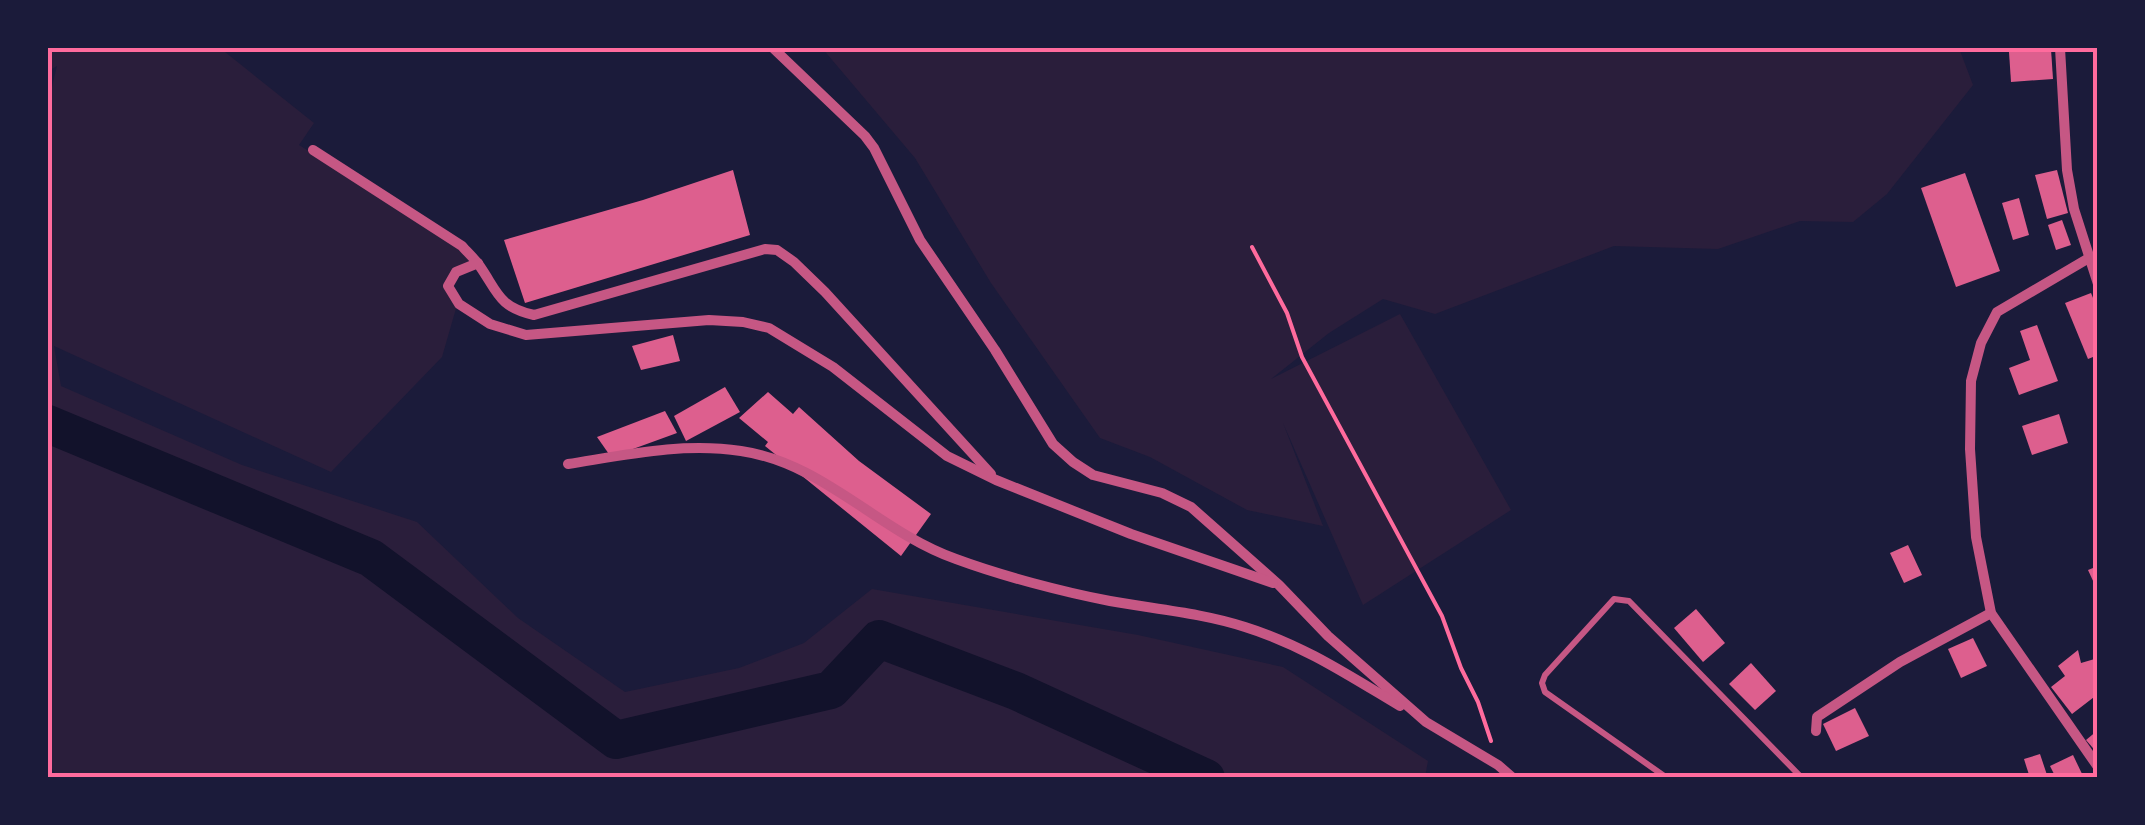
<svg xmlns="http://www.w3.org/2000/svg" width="2145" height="825" font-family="Signika,sans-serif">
<rect width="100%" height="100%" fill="#1b1b3a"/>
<g fill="#2a1e3b">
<path d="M48,48H220L314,123L299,145L460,246L476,263L446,286L457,305L442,357L331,472L54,346L61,386L242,465L417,522L518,618L625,692L739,668L804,643L872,589L1138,635L1283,667L1428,761L1425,777H58L48,763V103L57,66L50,70L48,81Z"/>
<path d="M822,48H1959L1973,85L1887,194L1853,222L1800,221L1718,249L1614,246L1435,314L1383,299L1329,333L1271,379L1400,314L1511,510L1363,605L1283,423L1323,526L1247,510L1150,457L1100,438L991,283L915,158Z"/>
</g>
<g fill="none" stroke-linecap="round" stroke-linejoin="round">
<path stroke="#12122b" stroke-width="38" d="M48,424L371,558L616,740L831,690L879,639L1016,691L1206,778"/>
</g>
<g fill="#dd5f8e">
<path d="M2051,49L2053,79L2011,82L2009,52Z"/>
<path d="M733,170L750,235L525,303L504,240L643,200Z"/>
<path d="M2057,170L2068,213L2047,219L2035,175Z"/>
<path d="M1965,173L2000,271L1956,287L1921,188Z"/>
<path d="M2019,198L2029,235L2013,240L2002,203Z"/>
<path d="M2062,220L2071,245L2056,250L2048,225Z"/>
<path d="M2091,293L2098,310V355L2088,359L2065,303Z"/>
<path d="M2037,325L2058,381L2019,395L2009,368L2030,360L2020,331Z"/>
<path d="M673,335L680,361L641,370L632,346Z"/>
<path d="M725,387L740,412L686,441L674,416Z"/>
<path d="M768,392L793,414L799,407L859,461L931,514L901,556L765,446L768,442L739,418Z"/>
<path d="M665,411L677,433L611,457L597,437Z"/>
<path d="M2059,414L2068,443L2032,455L2022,426Z"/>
<path d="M1908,545L1922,575L1904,583L1890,553Z"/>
<path d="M2098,566V581L2094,583L2088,570Z"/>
<path d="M1696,609L1725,643L1703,662L1674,628Z"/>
<path d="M1973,638L1987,666L1961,678L1948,649Z"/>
<path d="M2078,650L2081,663L2098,658V674L2094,675L2098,679V694L2072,714L2051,687L2065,676L2058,666Z"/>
<path d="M1751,663L1776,691L1755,710L1729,684Z"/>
<path d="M1855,708L1869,736L1836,751L1823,724Z"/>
<path d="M2098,730V754L2086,740Z"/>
<path d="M2040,754L2048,778H2030L2024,759Z"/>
<path d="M2073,755L2084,778H2056L2050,766Z"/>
</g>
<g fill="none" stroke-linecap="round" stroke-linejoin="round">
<path stroke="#ff6b9d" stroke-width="4" d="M1252,247L1287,313L1302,357L1442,616L1461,668L1478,702L1491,741"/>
<path stroke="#c65784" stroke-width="6" d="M1667,778L1545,692L1542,683L1545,675L1614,599L1629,601L1802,778"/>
<g stroke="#c65784" stroke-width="10">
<path d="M773,48L865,136L874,148L920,240L995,350L1053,444L1073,462L1093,475L1162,493L1191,507L1279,585L1328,636L1426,722L1498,765L1513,778"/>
<path d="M2060,48L2067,170L2074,209L2098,284"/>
<path d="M313,150L462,246C467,252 474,258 479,265C498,292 498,307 534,315L765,249L777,250L794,262L825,292L991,474"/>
<path d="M2089,258L1997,312L1981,343L1971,381L1970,449L1976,537L1991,613L2098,767"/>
<path d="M478,263L456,272L448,286L459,304L490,324L526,335L709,320L743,322L769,328L833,367L947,456L996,480L1131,534L1273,583"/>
<path d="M568,464C625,455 683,442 741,451C824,463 879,532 956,559C1002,576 1063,592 1110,601C1154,609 1202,613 1245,627C1303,645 1348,675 1400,706"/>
<path d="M1816,731L1817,717L1900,662L1991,613"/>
</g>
</g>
<rect width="2145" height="825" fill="none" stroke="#1b1b3a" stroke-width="100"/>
<rect x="50" y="50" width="2045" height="725" fill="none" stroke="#ff6b9d" stroke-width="4"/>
</svg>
